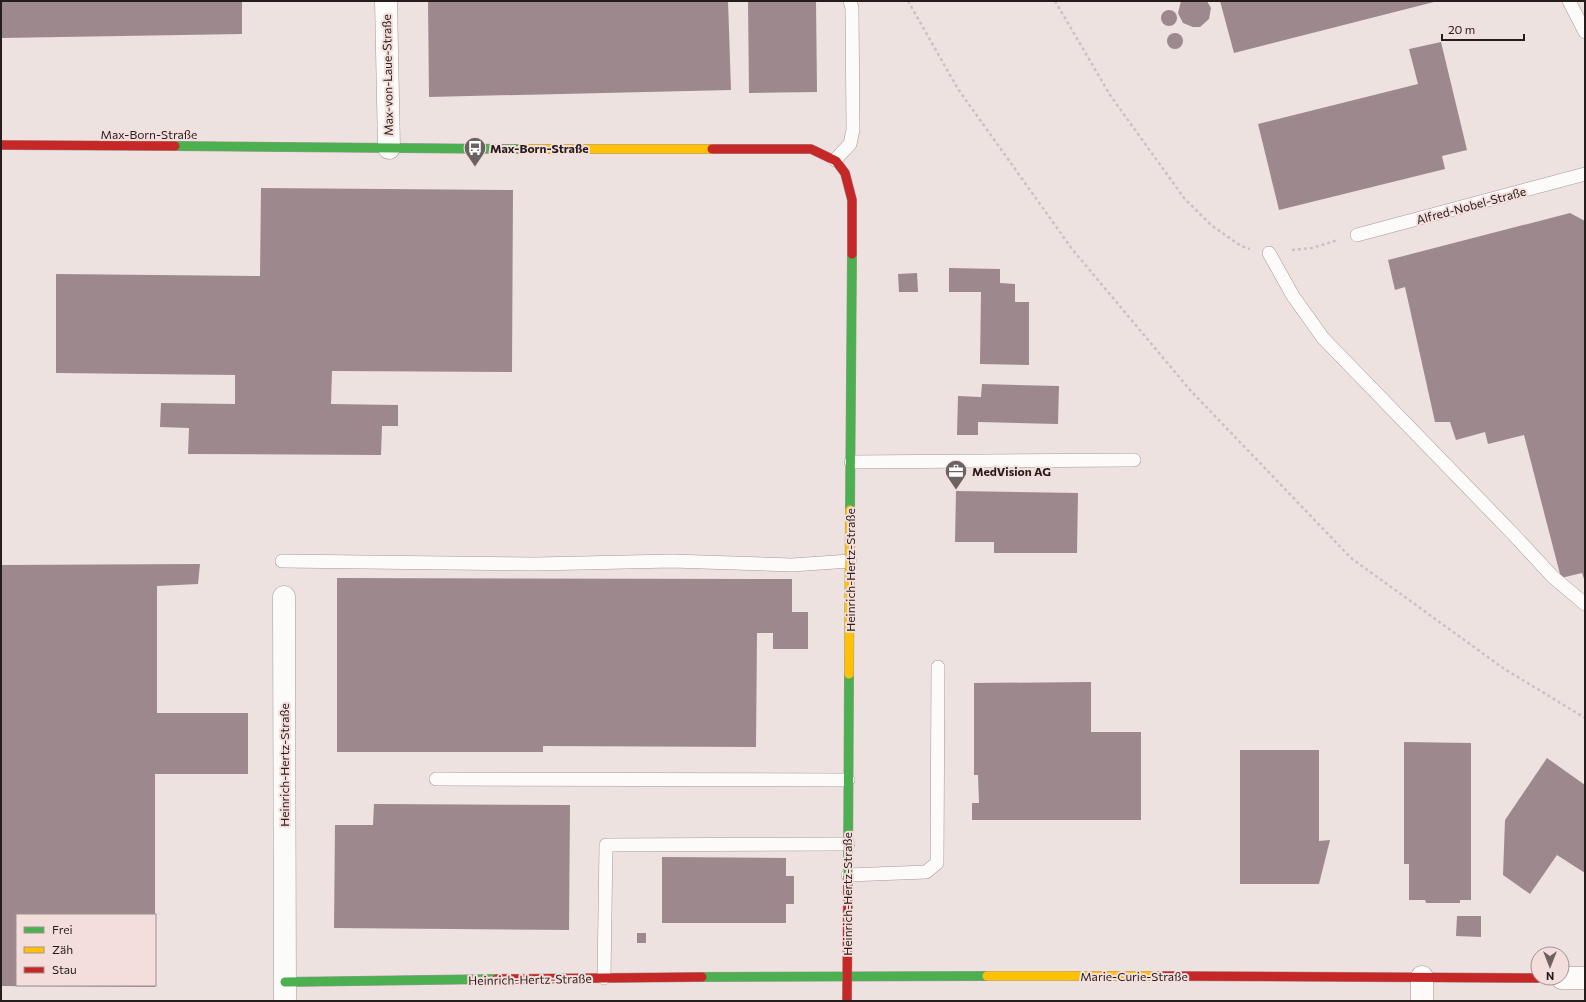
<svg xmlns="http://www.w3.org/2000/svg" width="1586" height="1002" font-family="Commissioner,sans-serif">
<rect width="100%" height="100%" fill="#eee2e1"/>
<g fill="#9c888d">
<path d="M1,1H242V34L1,38Z"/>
<path d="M428,1H728L731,90L429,97Z"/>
<path d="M748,1H816L817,92L749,93Z"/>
<path d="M1181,1H1207L1211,8L1209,19L1200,27H1193L1183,23L1178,13Z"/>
<path d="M1220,1H1434V2L1234,53Z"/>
<circle cx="1169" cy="18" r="8"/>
<circle cx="1175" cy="41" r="8"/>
<path d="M1441,42L1467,150L1442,156L1445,169L1279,210L1258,124L1418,84L1409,49Z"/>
<path d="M261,188L513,190L512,372L332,371L331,404L398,405V426H382L381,455L188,454L189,428L160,427L161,403L235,404V375L56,373V274L260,276Z"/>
<path d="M1570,213L1585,221V582L1582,573L1561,578L1524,435L1488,444L1485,432L1456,440L1450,422H1435L1405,287L1395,290L1388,260Z"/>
<path d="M949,268L1000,269V283L1015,284V302H1029V365L980,364L981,292H949Z"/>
<path d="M917,273L918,292H899L898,274Z"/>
<path d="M982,384L1059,386L1058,424L978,422V435H957L958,396L981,397Z"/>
<path d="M956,491L1078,493L1077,553H994V542H955Z"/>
<path d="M200,564L198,584L157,586V713H248V774H155V915H17V985H155V987L1,986V565Z"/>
<path d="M337,578L792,579V612H808V649H773V633H757L756,747L543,746V752H337Z"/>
<path d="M1091,682V732H1141V820H972V803H979L978,775H974V683Z"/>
<path d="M1404,742L1471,743V900H1460V903H1426L1425,900H1409V864H1404Z"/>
<path d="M1240,750H1319V841L1330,840L1319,884H1240Z"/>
<path d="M1547,758L1585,785V873L1557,855L1530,894L1503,875L1505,820Z"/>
<path d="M374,804L570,805L569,930L334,928L335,825H373Z"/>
<path d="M662,857L786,858V876H794V904H786V923H662Z"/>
<path d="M1457,916H1481V937L1456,936Z"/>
<rect x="637" y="933" width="9" height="10"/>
</g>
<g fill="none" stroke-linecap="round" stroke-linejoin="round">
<g stroke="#a39998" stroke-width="14">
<g id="lane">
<path d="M1569,1L1585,32"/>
<path d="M835,160L850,144L853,130L852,8L850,1"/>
<path d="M1357,235L1585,174"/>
<path d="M1269,253L1293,296L1323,338L1514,535L1553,577L1585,604"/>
<path d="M851,462L1134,460"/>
<path d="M282,561L536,564L672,561L792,565L850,561"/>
<path d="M436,779L848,780"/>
<path d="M848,875L926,872L937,863L938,667"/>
<path d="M604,978L606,845L848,844"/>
</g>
</g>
<g stroke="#a39998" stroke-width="23">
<g id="street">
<path d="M386,1L389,148"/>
<path d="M284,597L285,1001"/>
<path d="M1422,977V1001"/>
<path d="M1562,978H1585"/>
</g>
</g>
<g stroke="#a39998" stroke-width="10">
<g id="fast">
<path d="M175,146L521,149"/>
<path d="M850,510L852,254"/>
<path d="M848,877L849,674"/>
<path d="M702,977L987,976"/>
<path d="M285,982L497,979"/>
</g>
</g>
<g stroke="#a39998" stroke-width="10">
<g id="slow">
<path d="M521,149H712"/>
<path d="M849,674L850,510"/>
<path d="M987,976H1158"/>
</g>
</g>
<g stroke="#a39998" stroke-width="10">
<g id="jam">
<path d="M1,145L175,146"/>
<path d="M712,149H811L836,161L845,173L852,200V254"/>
<path d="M1158,976L1538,978"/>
<path d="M497,979L702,977"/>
<path d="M847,1001L848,877"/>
</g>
</g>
<g stroke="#c7c3c3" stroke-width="2.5" stroke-dasharray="3 3" stroke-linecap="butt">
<path d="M908,1L958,89L1072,249L1190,390L1351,558L1503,668L1585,718"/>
<path d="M1055,1L1110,95L1184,198L1211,225L1241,246L1250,249"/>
<path d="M1292,250L1312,248L1338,240"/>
</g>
<use href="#lane" stroke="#fcfbfa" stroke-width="13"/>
<use href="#street" stroke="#fcfbfa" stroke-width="22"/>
<use href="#fast" stroke="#4caf50" stroke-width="9"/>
<use href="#slow" stroke="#ffc107" stroke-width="9"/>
<use href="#jam" stroke="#c62828" stroke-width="9"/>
</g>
<defs>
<g id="bus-pin" transform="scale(1.15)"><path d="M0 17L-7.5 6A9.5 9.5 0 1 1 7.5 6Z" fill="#6b6261" stroke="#f4dedb"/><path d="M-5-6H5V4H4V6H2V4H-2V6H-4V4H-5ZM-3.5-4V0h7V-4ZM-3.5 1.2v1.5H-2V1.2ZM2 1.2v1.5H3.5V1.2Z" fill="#fff"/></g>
<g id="office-pin" transform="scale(1.15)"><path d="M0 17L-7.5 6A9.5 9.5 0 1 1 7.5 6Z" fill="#6b6261" stroke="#f4dedb"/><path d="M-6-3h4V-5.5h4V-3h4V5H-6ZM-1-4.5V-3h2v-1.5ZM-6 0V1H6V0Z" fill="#fff"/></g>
</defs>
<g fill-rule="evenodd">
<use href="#bus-pin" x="475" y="148"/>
<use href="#office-pin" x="956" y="471"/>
</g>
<g text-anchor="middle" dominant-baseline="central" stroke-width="4" stroke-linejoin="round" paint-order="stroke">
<g font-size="12" fill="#251d1c" stroke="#f4dedb">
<text transform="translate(387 75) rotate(-91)">Max-von-Laue-Straße</text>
<text x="149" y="134">Max-Born-Straße</text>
<text transform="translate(1471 205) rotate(-15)">Alfred-Nobel-Straße</text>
<text transform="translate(850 570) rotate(-90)">Heinrich-Hertz-Straße</text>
<text transform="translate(284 765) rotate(-90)">Heinrich-Hertz-Straße</text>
<text transform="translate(847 894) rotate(-90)">Heinrich-Hertz-Straße</text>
<text x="1134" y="976">Marie-Curie-Straße</text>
<text transform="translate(530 979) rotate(-1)">Heinrich-Hertz-Straße</text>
</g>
<g font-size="12" font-weight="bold" fill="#251d1c" stroke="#f4dedb" text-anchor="start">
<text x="490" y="148">Max-Born-Straße</text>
<text x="972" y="471">MedVision AG</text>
</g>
</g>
<rect width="1586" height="1002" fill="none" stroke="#251d1c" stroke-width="4"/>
<rect x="16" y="914" width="140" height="72" fill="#f4dedb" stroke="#a1918f"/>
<rect x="24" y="927" width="20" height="6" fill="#4caf50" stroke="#a1918f"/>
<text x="52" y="934" font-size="12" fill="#251d1c">Frei</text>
<rect x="24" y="947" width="20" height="6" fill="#ffc107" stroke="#a1918f"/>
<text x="52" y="954" font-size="12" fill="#251d1c">Zäh</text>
<rect x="24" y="967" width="20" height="6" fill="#c62828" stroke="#a1918f"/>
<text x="52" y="974" font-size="12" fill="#251d1c">Stau</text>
<g transform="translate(1550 966) rotate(180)"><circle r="19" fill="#f4dedb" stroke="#a1918f"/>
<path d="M0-3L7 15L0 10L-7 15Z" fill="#6b6261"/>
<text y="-6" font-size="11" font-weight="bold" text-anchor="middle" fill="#251d1c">N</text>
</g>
<path d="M1442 34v6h82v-6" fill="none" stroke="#251d1c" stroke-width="2"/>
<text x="1448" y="34" font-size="12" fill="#251d1c" stroke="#f4dedb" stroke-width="3" paint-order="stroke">20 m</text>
</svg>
